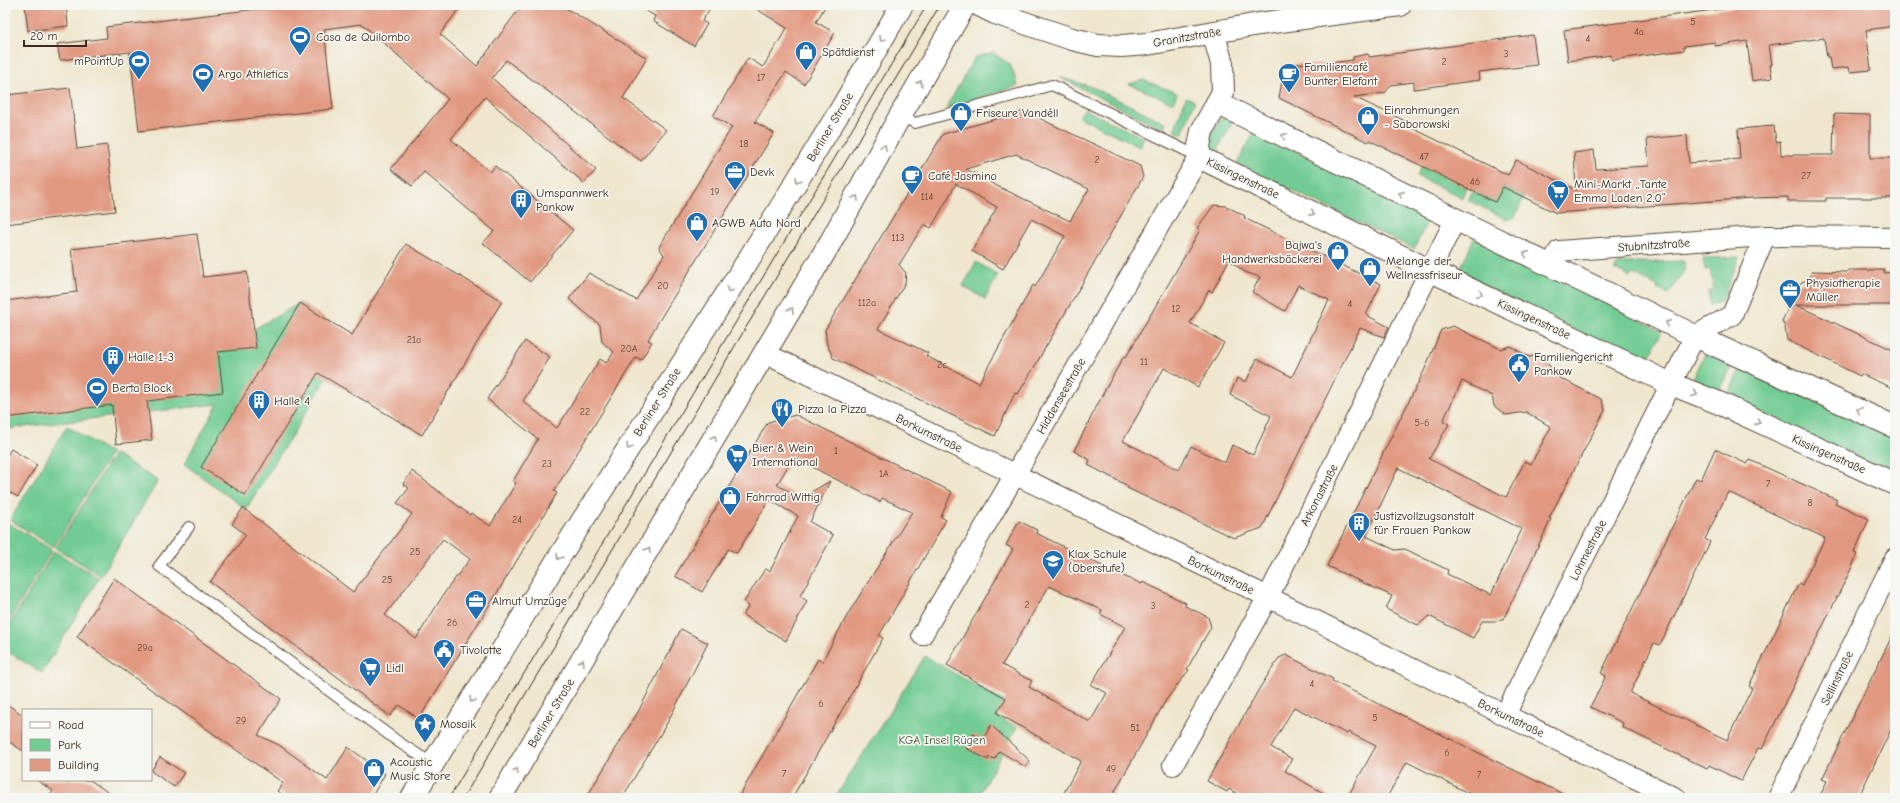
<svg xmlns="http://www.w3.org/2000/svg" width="1900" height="803" font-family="'Comic Neue',sans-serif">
<rect width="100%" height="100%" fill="#f6f6f2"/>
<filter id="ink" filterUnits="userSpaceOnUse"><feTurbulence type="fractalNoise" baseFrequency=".025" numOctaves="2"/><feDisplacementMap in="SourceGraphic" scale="8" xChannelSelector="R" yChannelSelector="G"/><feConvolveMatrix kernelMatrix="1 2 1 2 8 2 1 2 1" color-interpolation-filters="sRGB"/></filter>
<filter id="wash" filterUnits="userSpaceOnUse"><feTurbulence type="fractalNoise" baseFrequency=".012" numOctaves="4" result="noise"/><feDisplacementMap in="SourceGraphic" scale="16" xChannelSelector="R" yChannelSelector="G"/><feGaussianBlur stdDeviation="0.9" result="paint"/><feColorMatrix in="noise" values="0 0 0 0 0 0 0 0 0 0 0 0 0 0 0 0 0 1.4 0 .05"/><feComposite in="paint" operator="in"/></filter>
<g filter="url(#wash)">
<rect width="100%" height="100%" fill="#efe6cd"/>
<g fill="#71cb92" stroke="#567a58">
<path d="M993,53L1010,64L1018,86L946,108L975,57Z"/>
<path d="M1059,77L1092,87L1166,123L1163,129Z"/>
<path d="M1143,80L1177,93L1173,103L1129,84Z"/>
<path d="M1186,97L1195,101L1182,134L1174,131Z"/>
<path d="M1084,109L1144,138L1139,146L1079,117Z"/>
<path d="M1223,116L1233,121L1216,153L1207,149L1209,137Z"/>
<path d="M1255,131L1430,216L1414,249L1237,164Z"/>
<path d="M1422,166L1466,187L1462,198L1417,176Z"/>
<path d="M1503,187L1524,197L1515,217L1508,220L1468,200L1473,191L1495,202Z"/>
<path d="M1474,238L1662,331L1646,364L1458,274Z"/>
<path d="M1739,257L1722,301L1710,305L1708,291L1714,290L1710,269L1705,270L1703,258Z"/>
<path d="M1683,261L1685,263V269L1669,294L1657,289L1658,286L1632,274L1630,277L1614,269L1619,263Z"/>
<path d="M976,262L998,275L985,299L963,286Z"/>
<path d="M300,303L351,335L307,411L246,509L184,464L218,404L5,429V359L254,329Z"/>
<path d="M1706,352L1732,365L1719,393L1692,381Z"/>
<path d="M1741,367L1895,438V475L1727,398Z"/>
<path d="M67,426L111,453L54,547L10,520Z"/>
<path d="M114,454L158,481L101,576L56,548Z"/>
<path d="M8,523L52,550L5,627V527Z"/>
<path d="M54,551L99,578L42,673L5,650V632Z"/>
<path d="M925,656L1004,702L996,716L1017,727L977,798H835Z"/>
</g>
<g id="blocks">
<g fill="#e19880" fill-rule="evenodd">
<path d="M25,5H66L68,26L28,31Z"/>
<path d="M291,5H462L440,34L477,66L522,5H561L647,58L623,98L666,130L641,161L506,60L492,78L596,170L584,183L485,97L451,139L490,172L495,166L573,230L530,282L483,243L494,231L424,172L412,186L391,169L448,99L362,24L324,29L333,109L139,131L130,52L60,60L57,44L107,38L106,27Z"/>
<path d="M636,5H712L702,21L707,24L694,46L653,21L655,16Z"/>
<path d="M750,5H826L816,22L835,33L804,84L786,72L769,99L755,122L774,133L657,324L648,340L652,342L641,360L636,357L612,396L554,491L557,493L513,567L419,719L399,705L390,716L210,582L246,535L232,524L243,508L353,592L412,514L397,503L409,488L403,484L412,471L470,515L471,513L490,526L516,483L513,481L538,439L487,399L525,341L550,357L523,401L557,428L600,359L606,363L614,352L602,342L600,325L569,299L589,273L636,300L664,255L659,247L732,127L713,116L748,58L763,67L787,28ZM443,539L470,559L447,589L416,639L385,615Z"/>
<path d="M1751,5H1895V26L1866,30L1871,70L1850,72L1849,67L1831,69L1829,57H1827L1824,38L1769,45L1772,65H1770L1772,78L1752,81L1747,41L1715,46V42L1684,46V50L1612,60L1611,55L1568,61L1564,30Z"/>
<path d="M1533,35L1537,65L1479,72L1480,80L1414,89V82L1391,85L1385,93L1354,97L1405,121L1404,124L1508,175L1516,160L1576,190L1574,153L1594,150L1596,169L1649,166L1647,139L1687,135L1689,163L1740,159L1738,129L1774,126L1776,142L1780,141L1781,155H1833L1834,114L1870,115V158H1895V198H1826V201H1788V197L1752,198L1556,213L1503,187L1495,202L1369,140L1368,142L1279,98L1283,75L1282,66L1305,63V66L1353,60V57L1368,54L1369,57Z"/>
<path d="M70,88L77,149L107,145L115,211L5,224V95Z"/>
<path d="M1024,111L1140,166L1143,177L1032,371L1018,394L1015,393L995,436L833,358L827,344L825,330L943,134ZM1016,154L1089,189L1070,221L997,186L966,169ZM956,184L997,207L972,251L1003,269L1031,219L1065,236L1035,287L1033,285L979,383L926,356L928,353L878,329L905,283L906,273L899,265L924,224L931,228Z"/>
<path d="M1214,205L1226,206L1245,216L1244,218L1381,284L1366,315L1389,327L1384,337L1360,328L1262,528L1234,538L1127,488L1128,486L1088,465L1090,460L1074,451L1106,388L1124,356L1126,357L1176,271L1200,230L1197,228ZM1229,260L1245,272L1260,277L1252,292L1285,311L1298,285L1329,300L1292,377L1257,359L1246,382L1237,378L1230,395L1271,416L1253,455L1232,445L1225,463L1191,446L1179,470L1123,441L1164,368L1198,387L1224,343L1190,323L1209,290L1212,292Z"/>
<path d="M197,234L203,277L247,272L256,348L218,352L223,392L147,401L152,440L116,444L112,405L5,418V301L77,292L71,249Z"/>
<path d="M406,244L502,301L422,435L318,373L245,495L201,467L300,303L352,335Z"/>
<path d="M1848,270H1884V273L1895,272V305H1796L1895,351V389L1861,374L1860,376L1787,340L1785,327L1782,321L1790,305H1786L1795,288L1802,282L1807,280L1813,271L1847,272Z"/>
<path d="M1453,326L1501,349L1510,346L1529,357L1538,355L1539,359L1549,365L1556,376L1601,399L1605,410L1549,518L1551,519L1504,618L1497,621H1482L1473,638L1429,616L1418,625L1386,609L1392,596L1327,566L1424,371L1441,330ZM1462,381L1492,396L1494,406L1506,415L1526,412L1551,427L1531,464L1525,461L1506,497L1429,459L1449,424L1443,421ZM1398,468L1522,529L1491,595L1447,574L1448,570L1405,549L1395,550L1366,536Z"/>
<path d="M796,415L952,492L941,517L946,520L879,636L883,638L792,798H738L818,659L822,662L848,614L912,512L882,498L880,502L793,457L777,485L801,498L830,481L810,522L833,535L800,596L807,601L786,641L743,615L749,606L744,602L765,569L770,571L798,516L769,500L737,553L728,549L702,592L675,576L768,422Z"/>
<path d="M11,449L37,465L18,497L5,490V459Z"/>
<path d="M1715,449L1747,464L1750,460L1837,500L1835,503L1869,519L1854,553L1857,554L1852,567L1762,749L1758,748L1741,781L1709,765L1707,769L1622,727L1623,723L1590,707L1606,676L1601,673L1696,478L1701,480ZM1728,492L1825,538L1802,585L1799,583L1749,686L1752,688L1727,740L1630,693L1654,643L1660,645L1701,561L1710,542L1705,539Z"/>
<path d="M1019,521L1037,530L1036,533L1116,573L1142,584L1143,582L1186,603L1185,606L1208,617L1211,627L1187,669L1189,670L1166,700L1111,798H1061L1081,761L997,713L1006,698L947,665L1013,549L1006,545ZM1049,586L1102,610L1100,614L1125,627L1091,685L1107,693L1090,722L1029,687L1032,681L1002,665Z"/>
<path d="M114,578L281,699L258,735L279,745L327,780L348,747L385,774L371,798H288L277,791L283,783L77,637Z"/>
<path d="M681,629L708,643L666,725L622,798H586L638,712Z"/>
<path d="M1895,630V721L1858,798H1819L1827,781L1822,779Z"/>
<path d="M1286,655L1333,679L1332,681L1571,798H1478L1407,762L1387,797L1347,798L1376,746L1348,732L1347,734L1294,707L1271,747L1292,759L1285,771L1332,798H1244L1229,789L1227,792L1207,781L1259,689L1279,658Z"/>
<path d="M5,703L23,715V751L5,739Z"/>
<path d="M991,725L1030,761L1026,767L999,751L995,759L989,757L988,760L966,748L973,734L983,739Z"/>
<path d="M160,757L184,773L174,787L151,771Z"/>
<path d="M37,780H90L116,798H48L53,791Z"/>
</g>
</g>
</g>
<g filter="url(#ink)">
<use href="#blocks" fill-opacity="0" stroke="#564638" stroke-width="1"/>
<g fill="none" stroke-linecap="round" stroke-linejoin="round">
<g stroke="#564638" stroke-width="12">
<g id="lane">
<path d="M900,116L915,123L1052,85L1199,157"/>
<path d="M189,527L159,566L400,743L433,764"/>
</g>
</g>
<g stroke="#564638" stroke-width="22">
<g id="street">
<path d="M1550,266L1559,251L1765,236L1895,237"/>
<path d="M764,353L1268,597L1505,715L1676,798"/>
<path d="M922,635L1199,157"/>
<path d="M1505,715L1695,336L1732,315L1765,236"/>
<path d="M1173,765L1268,597L1455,220"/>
<path d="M1778,798L1895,558"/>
</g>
</g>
<g stroke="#564638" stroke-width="24">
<g id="secondary">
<path d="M979,5L995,13L1072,39L1098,45L1122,46L1147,44L1259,24L1400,5"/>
<path d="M1213,32L1222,64L1223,92L1202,131L1199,146V157L1431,271L1671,384L1719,403L1895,484"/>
<path d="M1217,103L1695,336L1895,427"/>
<path d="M412,798L558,559L747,262L840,111L902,5"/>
<path d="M500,798L830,243L900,116L965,5"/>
</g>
</g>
<use href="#lane" stroke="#fff" stroke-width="10"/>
<use href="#street" stroke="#fff" stroke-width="20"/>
<use href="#secondary" stroke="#fff" stroke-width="22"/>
<g stroke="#3b2a1e" stroke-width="1">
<path d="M449,798L927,5"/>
<path d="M463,798L940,5"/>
</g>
</g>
<defs><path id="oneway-chevron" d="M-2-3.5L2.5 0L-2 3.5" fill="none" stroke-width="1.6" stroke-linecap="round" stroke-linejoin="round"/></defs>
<g stroke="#a79f9a">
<use href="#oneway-chevron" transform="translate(882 39) rotate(120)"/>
<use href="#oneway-chevron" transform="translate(920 83) rotate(-59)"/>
<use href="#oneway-chevron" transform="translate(1284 136) rotate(-154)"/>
<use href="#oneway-chevron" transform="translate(884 147) rotate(-62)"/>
<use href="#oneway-chevron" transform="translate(798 180) rotate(122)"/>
<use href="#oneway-chevron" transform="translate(1401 194) rotate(-154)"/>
<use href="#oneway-chevron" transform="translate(856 198) rotate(-61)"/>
<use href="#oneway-chevron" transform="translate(1312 213) rotate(26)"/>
<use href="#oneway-chevron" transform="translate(1526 254) rotate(-154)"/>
<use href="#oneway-chevron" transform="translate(729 290) rotate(123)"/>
<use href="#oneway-chevron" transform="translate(1480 294) rotate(25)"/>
<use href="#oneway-chevron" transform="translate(791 310) rotate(-59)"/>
<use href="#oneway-chevron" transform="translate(1668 323) rotate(-153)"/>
<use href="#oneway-chevron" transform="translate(1695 394) rotate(22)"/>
<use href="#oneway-chevron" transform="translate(1859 410) rotate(-156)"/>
<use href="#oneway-chevron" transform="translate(1758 422) rotate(24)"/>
<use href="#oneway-chevron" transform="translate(714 438) rotate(-59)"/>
<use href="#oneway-chevron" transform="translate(629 447) rotate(122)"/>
<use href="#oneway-chevron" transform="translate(648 550) rotate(-59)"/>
<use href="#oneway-chevron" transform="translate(559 557) rotate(122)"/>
<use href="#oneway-chevron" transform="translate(582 662) rotate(-59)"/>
<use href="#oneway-chevron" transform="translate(472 700) rotate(122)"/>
<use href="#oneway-chevron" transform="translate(516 771) rotate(-59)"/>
</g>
</g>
<defs>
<g id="stadium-pin" transform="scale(1.15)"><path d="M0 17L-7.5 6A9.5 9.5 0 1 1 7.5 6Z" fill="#1f6fb2" stroke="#f6f6f2"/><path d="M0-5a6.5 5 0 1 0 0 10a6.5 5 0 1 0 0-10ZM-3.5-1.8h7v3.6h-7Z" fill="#fff"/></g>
<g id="shop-pin" transform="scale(1.15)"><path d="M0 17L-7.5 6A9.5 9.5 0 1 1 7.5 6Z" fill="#1f6fb2" stroke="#f6f6f2"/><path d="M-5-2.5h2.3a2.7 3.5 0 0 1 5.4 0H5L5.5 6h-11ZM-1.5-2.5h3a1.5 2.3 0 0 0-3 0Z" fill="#fff"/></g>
<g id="cafe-pin" transform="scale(1.15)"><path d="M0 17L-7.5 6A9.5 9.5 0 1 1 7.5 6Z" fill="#1f6fb2" stroke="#f6f6f2"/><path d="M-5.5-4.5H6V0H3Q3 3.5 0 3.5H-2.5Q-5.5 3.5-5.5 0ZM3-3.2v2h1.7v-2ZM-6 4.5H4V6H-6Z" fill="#fff"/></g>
<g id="office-pin" transform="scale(1.15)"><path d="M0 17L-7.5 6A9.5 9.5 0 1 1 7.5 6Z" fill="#1f6fb2" stroke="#f6f6f2"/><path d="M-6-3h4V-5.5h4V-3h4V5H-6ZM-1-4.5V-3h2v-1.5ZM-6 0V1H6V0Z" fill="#fff"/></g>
<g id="supermarket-pin" transform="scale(1.15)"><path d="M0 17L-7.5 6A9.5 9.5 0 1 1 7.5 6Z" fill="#1f6fb2" stroke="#f6f6f2"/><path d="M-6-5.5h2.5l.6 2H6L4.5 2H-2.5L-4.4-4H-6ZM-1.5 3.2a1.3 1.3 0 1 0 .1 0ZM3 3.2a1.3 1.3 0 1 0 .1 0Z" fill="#fff"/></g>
<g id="building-pin" transform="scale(1.15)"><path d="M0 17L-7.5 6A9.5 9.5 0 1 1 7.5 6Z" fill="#1f6fb2" stroke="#f6f6f2"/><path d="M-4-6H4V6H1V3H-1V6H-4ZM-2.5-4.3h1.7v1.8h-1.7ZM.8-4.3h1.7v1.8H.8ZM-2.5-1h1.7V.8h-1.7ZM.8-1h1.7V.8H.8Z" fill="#fff"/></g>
<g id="civic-pin" transform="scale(1.15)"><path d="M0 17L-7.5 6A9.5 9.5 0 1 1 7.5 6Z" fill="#1f6fb2" stroke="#f6f6f2"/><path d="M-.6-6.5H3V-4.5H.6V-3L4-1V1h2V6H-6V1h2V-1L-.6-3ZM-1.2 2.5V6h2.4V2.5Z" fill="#fff"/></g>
<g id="restaurant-pin" transform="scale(1.15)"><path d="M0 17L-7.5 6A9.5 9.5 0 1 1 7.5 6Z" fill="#1f6fb2" stroke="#f6f6f2"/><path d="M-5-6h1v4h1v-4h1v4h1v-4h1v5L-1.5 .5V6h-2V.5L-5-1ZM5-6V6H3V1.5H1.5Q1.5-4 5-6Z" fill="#fff"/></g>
<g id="school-pin" transform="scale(1.15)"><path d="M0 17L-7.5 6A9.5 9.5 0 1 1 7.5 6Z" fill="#1f6fb2" stroke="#f6f6f2"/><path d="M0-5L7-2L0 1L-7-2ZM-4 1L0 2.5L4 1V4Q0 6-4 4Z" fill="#fff"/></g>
<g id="sight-pin" transform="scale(1.15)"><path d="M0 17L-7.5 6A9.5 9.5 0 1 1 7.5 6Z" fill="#1f6fb2" stroke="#f6f6f2"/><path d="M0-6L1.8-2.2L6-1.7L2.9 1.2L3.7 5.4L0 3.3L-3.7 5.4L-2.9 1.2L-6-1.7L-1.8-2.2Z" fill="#fff"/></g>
</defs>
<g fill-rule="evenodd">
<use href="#stadium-pin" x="300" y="37"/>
<use href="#shop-pin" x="806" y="52"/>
<use href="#stadium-pin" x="139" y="61"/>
<use href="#stadium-pin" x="203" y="74"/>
<use href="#cafe-pin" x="1289" y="74"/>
<use href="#shop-pin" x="961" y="113"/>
<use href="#shop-pin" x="1368" y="117"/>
<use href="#office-pin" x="735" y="172"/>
<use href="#cafe-pin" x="912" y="176"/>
<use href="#supermarket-pin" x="1558" y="191"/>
<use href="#building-pin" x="521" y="200"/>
<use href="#shop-pin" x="697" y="223"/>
<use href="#shop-pin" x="1338" y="252"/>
<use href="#shop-pin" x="1370" y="268"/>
<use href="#office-pin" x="1790" y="290"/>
<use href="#building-pin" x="113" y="357"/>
<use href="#civic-pin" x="1519" y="364"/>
<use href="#stadium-pin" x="97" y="388"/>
<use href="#building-pin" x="259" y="401"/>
<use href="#restaurant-pin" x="782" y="409"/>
<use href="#supermarket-pin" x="737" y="455"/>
<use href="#shop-pin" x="730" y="497"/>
<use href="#building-pin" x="1359" y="523"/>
<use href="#school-pin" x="1053" y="561"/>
<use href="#office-pin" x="476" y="601"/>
<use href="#civic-pin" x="444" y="650"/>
<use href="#supermarket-pin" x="370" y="668"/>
<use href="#sight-pin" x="425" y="724"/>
<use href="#shop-pin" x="374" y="769"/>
</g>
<g text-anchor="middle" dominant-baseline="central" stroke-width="3.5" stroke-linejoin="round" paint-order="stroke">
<g font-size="10" fill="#644636">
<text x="1693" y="22">5</text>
<text x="1639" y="32">4a</text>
<text x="1588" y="39">4</text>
<text x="1506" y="54">3</text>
<text x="1444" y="62">2</text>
<text x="761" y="78">17</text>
<text x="744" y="144">18</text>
<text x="1424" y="157">47</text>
<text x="1097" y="160">2</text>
<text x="1806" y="176">27</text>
<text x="1475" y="182">46</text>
<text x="715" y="192">19</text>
<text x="927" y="197">114</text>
<text x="898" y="238">113</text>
<text x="663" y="286">20</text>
<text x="867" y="303">112a</text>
<text x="1350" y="304">4</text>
<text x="1176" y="309">12</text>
<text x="414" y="340">21a</text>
<text x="629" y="349">20A</text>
<text x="1144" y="362">11</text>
<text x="942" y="365">2c</text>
<text x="585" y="412">22</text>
<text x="1422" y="423">5-6</text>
<text x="836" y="451">1</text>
<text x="547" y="464">23</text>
<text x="884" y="474">1A</text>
<text x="1768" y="484">7</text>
<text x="1810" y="503">8</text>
<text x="517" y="520">24</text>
<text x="415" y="552">25</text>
<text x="387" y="580">25</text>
<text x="1027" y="605">2</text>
<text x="1153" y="606">3</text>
<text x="452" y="623">26</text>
<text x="145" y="648">29a</text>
<text x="1312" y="684">4</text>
<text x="821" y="704">6</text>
<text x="1375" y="718">5</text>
<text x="241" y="721">29</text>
<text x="1135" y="728">51</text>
<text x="1447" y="753">6</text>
<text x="1111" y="769">49</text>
<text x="784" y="774">7</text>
<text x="1479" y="775">7</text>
</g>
<g font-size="12" fill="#3b2a1e" stroke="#f6f6f2" text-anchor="start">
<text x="316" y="37">Casa de Quilombo</text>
<text x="822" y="52">Spätdienst</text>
<text x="124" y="61" text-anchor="end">mPointUp</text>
<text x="1304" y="67">Familiencafé<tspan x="1304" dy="14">Bunter Elefant</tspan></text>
<text x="218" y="74">Argo Athletics</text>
<text x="1384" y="110">Einrahmungen<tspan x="1384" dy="14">- Saborowski</tspan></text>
<text x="976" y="113">Friseure Vandéll</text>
<text x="750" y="172">Devk</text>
<text x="928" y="176">Café Jasmino</text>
<text x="1574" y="184">Mini-Markt „Tante<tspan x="1574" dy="14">Emma Laden 2.0“</tspan></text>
<text x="536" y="193">Umspannwerk<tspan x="536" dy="14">Pankow</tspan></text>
<text x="712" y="223">AGWB Auto Nord</text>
<text x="1322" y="245" text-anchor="end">Bajwa's<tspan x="1322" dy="14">Handwerksbäckerei</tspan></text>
<text x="1386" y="261">Melange der<tspan x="1386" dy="14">Wellnessfriseur</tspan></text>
<text x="1806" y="283">Physiotherapie<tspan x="1806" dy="14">Müller</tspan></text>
<text x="128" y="357">Halle 1-3</text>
<text x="1534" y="357">Familiengericht<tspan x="1534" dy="14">Pankow</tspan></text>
<text x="112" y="388">Berta Block</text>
<text x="274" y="401">Halle 4</text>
<text x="798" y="409">Pizza la Pizza</text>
<text x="752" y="448">Bier &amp; Wein<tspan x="752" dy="14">International</tspan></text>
<text x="746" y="497">Fahrrad Wittig</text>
<text x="1374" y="516">Justizvollzugsanstalt<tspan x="1374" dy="14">für Frauen Pankow</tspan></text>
<text x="1068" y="554">Klax Schule<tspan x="1068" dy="14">(Oberstufe)</tspan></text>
<text x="492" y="601">Almut Umzüge</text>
<text x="460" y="650">Tivolotte</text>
<text x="386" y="668">Lidl</text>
<text x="440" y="724">Mosaik</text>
<text x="390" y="762">Acoustic<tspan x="390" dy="14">Music Store</tspan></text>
</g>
<g font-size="12" fill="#3b2a1e" stroke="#f6f6f2">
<text transform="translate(1187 37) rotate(-10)">Granitzstraße</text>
<text transform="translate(830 127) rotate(-59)">Berliner Straße</text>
<text transform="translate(1243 178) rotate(26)">Kissingenstraße</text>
<text transform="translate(1654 245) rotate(-4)">Stubnitzstraße</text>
<text transform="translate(1534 319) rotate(25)">Kissingenstraße</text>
<text transform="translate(1061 396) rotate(-60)">Hiddenseestraße</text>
<text transform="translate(657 402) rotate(-58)">Berliner Straße</text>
<text transform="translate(929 433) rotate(26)">Borkumstraße</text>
<text transform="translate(1829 454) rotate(24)">Kissingenstraße</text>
<text transform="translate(1319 495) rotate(-63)">Arkonastraße</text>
<text transform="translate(1588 550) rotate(-63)">Lohmestraße</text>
<text transform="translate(1221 575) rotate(26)">Borkumstraße</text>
<text transform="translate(1837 678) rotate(-64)">Sellinstraße</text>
<text transform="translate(551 713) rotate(-59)">Berliner Straße</text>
<text transform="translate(1511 718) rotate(26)">Borkumstraße</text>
</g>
<g font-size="12" fill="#4b5a41" stroke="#f6f6f2">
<text x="942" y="740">KGA Insel Rügen</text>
</g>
</g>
<rect width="1900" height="803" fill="none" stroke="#f6f6f2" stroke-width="20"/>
<rect x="22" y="709" width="130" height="72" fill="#f6f6f2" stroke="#aba49d"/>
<rect x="30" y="722" width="20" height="6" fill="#ffffff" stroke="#aba49d"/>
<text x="58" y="729" font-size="12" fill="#3b2a1e">Road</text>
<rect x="30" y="739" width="20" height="12" fill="#71cb92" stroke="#aba49d"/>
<text x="58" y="749" font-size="12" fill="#3b2a1e">Park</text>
<rect x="30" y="759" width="20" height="12" fill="#e19880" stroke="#aba49d"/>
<text x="58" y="769" font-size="12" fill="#3b2a1e">Building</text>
<path d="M24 40v6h62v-6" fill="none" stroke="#3b2a1e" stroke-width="2"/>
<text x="30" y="40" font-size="12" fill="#3b2a1e" stroke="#f6f6f2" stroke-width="3" paint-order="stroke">20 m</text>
</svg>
